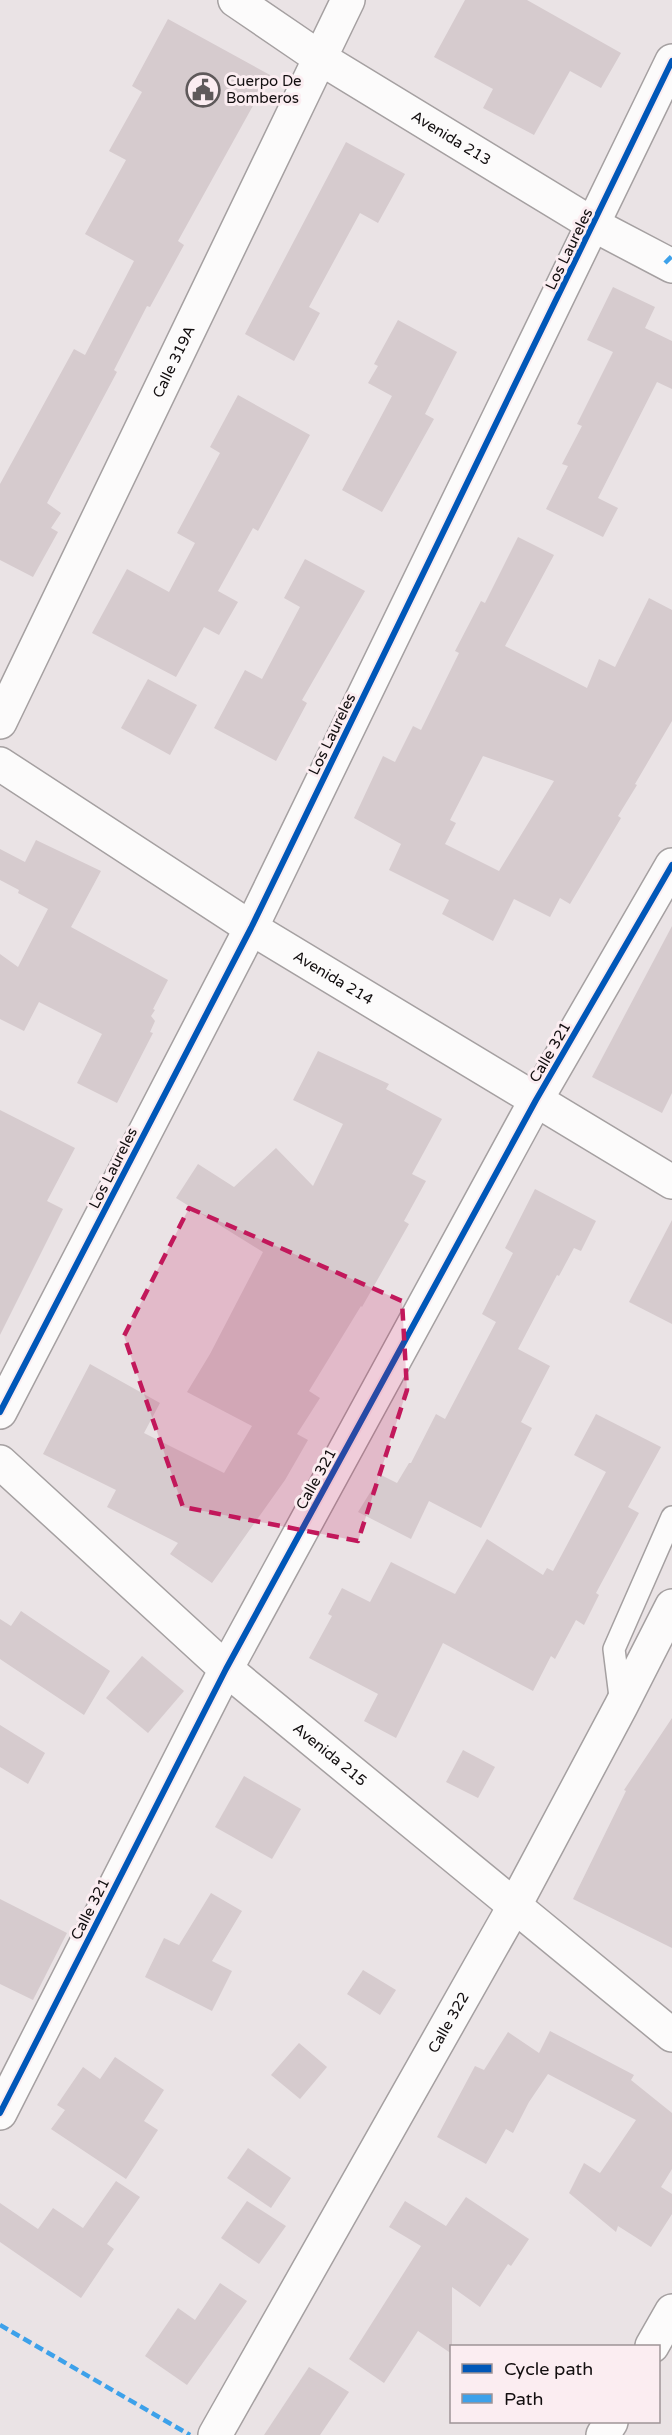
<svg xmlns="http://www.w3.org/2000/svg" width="672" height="2435" font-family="'Varela Round',sans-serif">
<rect width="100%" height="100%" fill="#eae3e5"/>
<g fill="#d6cbce" fill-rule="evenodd">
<path d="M465,0H527L621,53L601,88L570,71L534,135L483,108L493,89L434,57Z"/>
<path d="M168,19L270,75L178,241L184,245L150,307L147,306L114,370L117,372L47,503L61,513L51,528L58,532L33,577L0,560V484L74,349L85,355L134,261L85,234L126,160L109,151L142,92L132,86Z"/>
<path d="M346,142L405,174L378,223L360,213L309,307L320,313L294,361L245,334Z"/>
<path d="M613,287L655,307L645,328L672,341V389L657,382L598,498L618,508L603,537L546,509L568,466L562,464L582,426L577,424L613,352L587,340Z"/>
<path d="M398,320L457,352L425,414L434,419L382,512L342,490L392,396L368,383L378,366L374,364Z"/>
<path d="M238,395L310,435L258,531L253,528L218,591L238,602L219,635L204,627L176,677L92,633L127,569L169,592L195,543L177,533L220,453L210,447Z"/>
<path d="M518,537L554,555L505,646L587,688L599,659L615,667L649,598L672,610V721L635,784L637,785L618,816L621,818L570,904L560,898L550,917L514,899L493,941L442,914L449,900L389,870L401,844L354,818L383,756L395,762L413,726L421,730L459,653L455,651L481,601L485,603ZM483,756L554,781L499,871L445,844L456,823L450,820Z"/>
<path d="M305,559L365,591L302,700L307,703L276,761L214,728L245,670L262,679L300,607L284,598Z"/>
<path d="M148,679L197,705L170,755L121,728Z"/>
<path d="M36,840L101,871L71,927L168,980L153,1009L155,1010L151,1016L155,1021L150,1032L153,1033L117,1103L77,1083L102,1034L39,1002L24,1031L0,1019V954L18,967L48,909L18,893L19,890L0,880V849L25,862Z"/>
<path d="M672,926V1093L662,1113L592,1077Z"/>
<path d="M318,1051L389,1084L386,1089L442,1119L412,1174L426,1181L404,1221L409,1224L362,1307L361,1306L309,1391L320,1398L297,1434L308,1440L285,1480L212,1583L170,1554L178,1543L107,1507L116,1490L43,1454L90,1364L160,1403L144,1433L224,1473L252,1426L187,1392L210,1354L263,1252L176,1198L198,1164L234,1187L276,1148L313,1186L343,1124L293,1100Z"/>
<path d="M0,1110L75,1148L47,1201L63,1209L0,1335Z"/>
<path d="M535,1189L596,1221L581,1251L574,1248L559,1276L557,1275L518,1349L550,1366L521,1422L532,1428L481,1528L429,1501L411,1539L358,1512L381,1475L397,1483L409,1463H411L436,1414L445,1419L496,1322L482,1314L513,1253L505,1248Z"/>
<path d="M672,1220V1324L629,1302Z"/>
<path d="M596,1414L661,1447L628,1507L639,1513L596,1593L599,1595L584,1625L576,1620L555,1659L551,1656L533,1691L443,1643L396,1738L364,1721L378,1694L309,1658L332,1616L328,1614L342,1588L370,1602L391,1562L455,1594L487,1539L543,1575L547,1568L553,1571L606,1472L574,1455Z"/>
<path d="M21,1611L110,1671L84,1715L0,1659V1619L11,1626Z"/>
<path d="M142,1656L184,1691L148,1733L106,1698Z"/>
<path d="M672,1718V1948L573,1899L626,1791L624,1790Z"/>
<path d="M0,1725L45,1753L28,1784L0,1767Z"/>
<path d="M463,1750L495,1767L478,1798L446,1782Z"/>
<path d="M244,1776L301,1809L272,1859L215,1827Z"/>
<path d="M211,1893L242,1911L212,1961L232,1971L212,2011L145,1977L164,1938L179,1945Z"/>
<path d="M0,1899L67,1933L33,2000L0,1984Z"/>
<path d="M363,1970L396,1990L380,2015L347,1994Z"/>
<path d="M550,2031L634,2075L631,2080L672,2113V2169L661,2187L672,2194V2214L651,2247L618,2226L616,2232L569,2193L584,2163L600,2173L636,2120L548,2074L529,2102L513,2133L506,2129L486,2164L437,2137L475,2066L484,2070L508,2032L539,2053Z"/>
<path d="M299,2043L327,2067L300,2099L271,2075Z"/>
<path d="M115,2057L164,2090L144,2121L158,2130L126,2179L51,2129L65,2110L57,2105L83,2067L100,2079Z"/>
<path d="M248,2148L291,2178L271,2208L227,2178Z"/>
<path d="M116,2181L140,2197L107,2244L114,2249L81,2298L0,2242V2203L38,2229L53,2208L83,2228Z"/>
<path d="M466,2197L529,2239L511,2266L508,2264L480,2307L452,2287V2354L418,2331L384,2383L349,2359L421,2246L389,2227L405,2201L446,2226Z"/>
<path d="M247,2201L286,2226L259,2264L221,2238Z"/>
<path d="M220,2283L247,2301L187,2385L145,2356L178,2308L195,2320Z"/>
<path d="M309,2367L349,2392L320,2435H264Z"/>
</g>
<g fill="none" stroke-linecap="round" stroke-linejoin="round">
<g stroke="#a5a0a1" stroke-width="24">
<path id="service" d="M621,1705L614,1649L672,1517"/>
</g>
<g stroke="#a5a0a1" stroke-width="36">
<g id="minor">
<path id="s1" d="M348,0L320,58L594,225L672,266"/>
<path id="s2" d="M0,764L251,928L672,1182"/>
<path d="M0,1412L251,928L672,61"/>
<path id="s3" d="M0,1462L226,1669L672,2035"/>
<path d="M0,2113L226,1669L536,1100L672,865"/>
<path d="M652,2346L672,2311"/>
<path id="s4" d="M215,2435L515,1905L621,1706L672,1606"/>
<path d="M603,2435L611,2422"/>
</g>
</g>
<g stroke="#a5a0a1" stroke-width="36">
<g id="tertiary">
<path id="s5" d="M0,722L320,58L235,0"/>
</g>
</g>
<use href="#service" stroke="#fcfbfb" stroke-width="21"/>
<use href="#minor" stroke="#fcfbfb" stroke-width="33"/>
<use href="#tertiary" stroke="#fcfbfb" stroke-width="33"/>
<g stroke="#3da1ea" stroke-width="4.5" stroke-dasharray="9 4.5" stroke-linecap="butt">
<path d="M665,263L672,256"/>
<path d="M0,2325L190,2435"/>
</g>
<g stroke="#fbedf1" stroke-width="10">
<g id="cycleway">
<path d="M0,1412L251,928L672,61"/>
<path d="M0,2113L226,1669L536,1100L672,865"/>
</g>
</g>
<use href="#cycleway" stroke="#0057b8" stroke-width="6"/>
</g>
<path fill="#c2185b" fill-opacity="0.2" stroke="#c2185b" stroke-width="4.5" stroke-dasharray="12 8" stroke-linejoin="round" d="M189,1208L402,1301L407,1390L358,1541L183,1507L124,1336Z"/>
<defs>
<g id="civic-ring" transform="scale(1.725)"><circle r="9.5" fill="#fbedf1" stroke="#5e595a" stroke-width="1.5"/><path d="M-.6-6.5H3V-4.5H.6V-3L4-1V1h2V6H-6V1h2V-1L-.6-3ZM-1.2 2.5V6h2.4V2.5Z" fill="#5e595a"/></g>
</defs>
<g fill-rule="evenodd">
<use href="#civic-ring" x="203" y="90"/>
</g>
<g text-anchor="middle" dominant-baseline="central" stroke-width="6" stroke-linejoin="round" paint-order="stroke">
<g font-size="15" fill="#120e0f" stroke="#fbedf1" text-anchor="start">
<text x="226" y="81">Cuerpo De<tspan x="226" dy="17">Bomberos</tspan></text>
</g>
<g font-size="15" fill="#120e0f" stroke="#fbedf1">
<text stroke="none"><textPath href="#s1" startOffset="218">Avenida 213</textPath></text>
<text transform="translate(569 249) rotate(-64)">Los Laureles</text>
<text stroke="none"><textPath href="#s5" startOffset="400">Calle 319A</textPath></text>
<text transform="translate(332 734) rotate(-64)">Los Laureles</text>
<text stroke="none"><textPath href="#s2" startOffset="396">Avenida 214</textPath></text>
<text transform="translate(550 1052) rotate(-60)">Calle 321</text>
<text transform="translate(113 1168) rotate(-63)">Los Laureles</text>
<text transform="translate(316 1479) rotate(-61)">Calle 321</text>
<text stroke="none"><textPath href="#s3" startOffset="441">Avenida 215</textPath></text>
<text transform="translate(90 1909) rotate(-63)">Calle 321</text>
<text stroke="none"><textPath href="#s4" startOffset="474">Calle 322</textPath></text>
</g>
</g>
<rect x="450" y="2345" width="210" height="78" fill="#fbedf1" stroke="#9e9497" stroke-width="1.5"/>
<rect x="462" y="2364" width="30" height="9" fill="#0057b8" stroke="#9e9497" stroke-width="1.5"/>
<text x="504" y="2375" font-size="18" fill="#120e0f">Cycle path</text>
<rect x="462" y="2394" width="30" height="9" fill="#3da1ea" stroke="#9e9497" stroke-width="1.5"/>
<text x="504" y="2405" font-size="18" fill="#120e0f">Path</text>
</svg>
